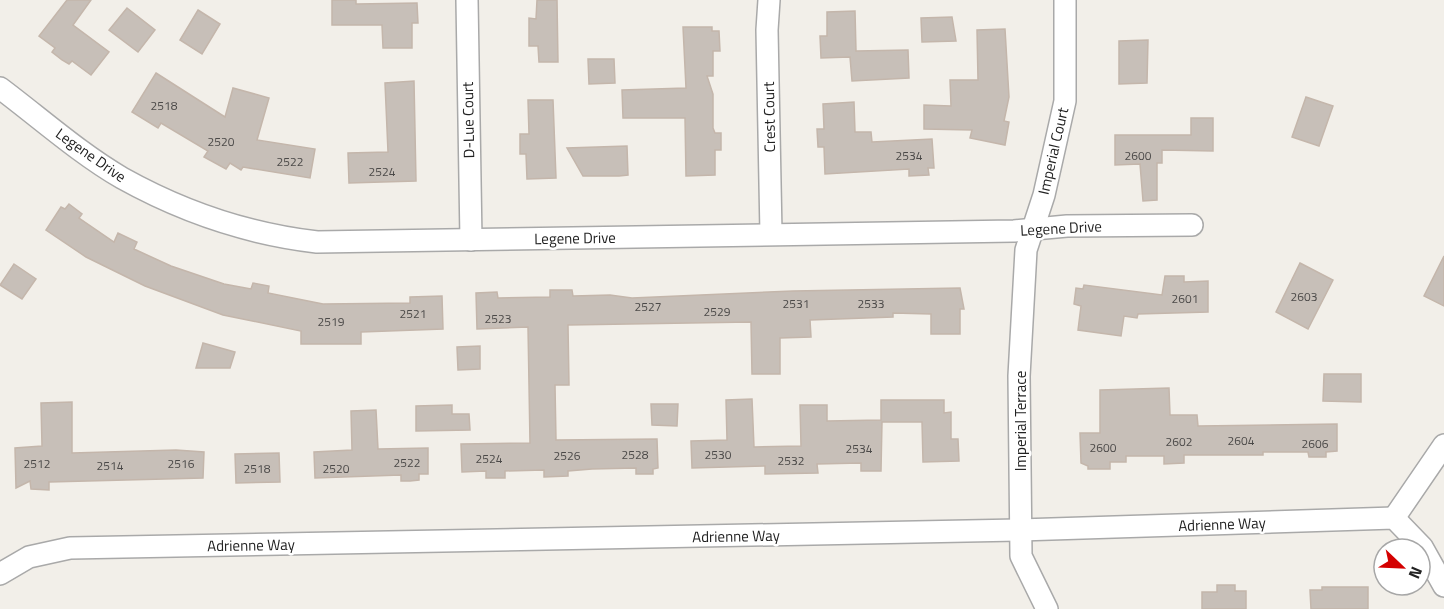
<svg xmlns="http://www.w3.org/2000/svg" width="1444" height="609" font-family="'Titillium Web',sans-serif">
<rect width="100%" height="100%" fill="#f2efe9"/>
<g fill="#c7bfb8" stroke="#c4b6ab" stroke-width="1.5">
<path d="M67,0H91L73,25L109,52L91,75L72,61L69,64L62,60L52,52L55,48L39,36Z"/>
<path d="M332,0H356V4L417,3L418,23H412V48H383L382,25H332Z"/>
<path d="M537,0H557L558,62H539L538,46H529V18L536,19Z"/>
<path d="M127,8L155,30L138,52L109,30Z"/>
<path d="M198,10L220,24L202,54L180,40Z"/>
<path d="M855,11L856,51L908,50L909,78L852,81L850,57L821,58L820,36H827V12Z"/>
<path d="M952,17L956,41L922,42L921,18Z"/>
<path d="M683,27H712V31H719L720,51H713V76H707L713,94V128L715,133H721V150H715V175L686,176L685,118H623L622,90L686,88Z"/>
<path d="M1005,29L1009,97L1004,121L1009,122L1005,145L970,138L972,130L924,129V105L951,106L950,80H978L977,30Z"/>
<path d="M1148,40L1147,83L1119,84V41Z"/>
<path d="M588,59H614L615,83L589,84Z"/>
<path d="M156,73L225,117L233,88L269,98L257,140L315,149L310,178L243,167L241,170L230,163L226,169L204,157L208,151L161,123L158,128L132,112Z"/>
<path d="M414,81L416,181L349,183L348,153L388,152L385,83Z"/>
<path d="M1306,97L1333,106L1319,146L1292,137Z"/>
<path d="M528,100H553L556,178L527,179L526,154H520V134H529Z"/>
<path d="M854,102L855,132H871L872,142L932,139L934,168H928L929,175L909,176V169L825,174L824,147H818L817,129H824L823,104Z"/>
<path d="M1191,118H1213V151L1162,150V163H1157V200L1143,201L1140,164L1115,165V135H1191Z"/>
<path d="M627,146L628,175L619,176H583L567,148Z"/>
<path d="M69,204L82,214L79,218L114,242L118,233L137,242L134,249L171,266L224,284L251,289L253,283L269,286L268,293L323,304L410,303V297L442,296L443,329L361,332V344H301V331L223,315L145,286L86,257L46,230L61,207L65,209Z"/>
<path d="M1444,256V306L1424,296Z"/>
<path d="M1300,263L1333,280L1308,329L1276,312Z"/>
<path d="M14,264L36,279L22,299L0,285Z"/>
<path d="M1165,276H1184V282L1208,281V312L1138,314L1137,318L1124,316L1121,336L1078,330L1081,306L1074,304L1076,288L1083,289L1084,285L1162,295Z"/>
<path d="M960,288L964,309H960V334H931V314L893,313V317L810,320L811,337L780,338V374H752L751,322L568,325L569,385H555L556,440L657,439L658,468L653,469V474H636V468L592,469L568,471V476L544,477V470L505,471V478H486V471L462,472L461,444L530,443L528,327L477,329L476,293L497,292L498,298L550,297V290H572L573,296L610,295L632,298L793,291Z"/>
<path d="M203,343L235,352L230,368H196Z"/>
<path d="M480,346V369L458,370L457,347Z"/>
<path d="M1324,374H1361V402L1323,401Z"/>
<path d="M1169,388L1170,415H1197L1198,426L1337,424V451L1326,452V457H1309L1308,452H1263V455H1184V463L1164,464V456H1126V462H1110V469H1088V466L1081,463L1080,433H1100V390Z"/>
<path d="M752,399L754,447L801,446L800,405H827V421L881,420V400H944V413L951,412V439H958L959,461L923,462L922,422H882L881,471H861V463L817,464L818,473L765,474V466L692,468L691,441L727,440L726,400Z"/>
<path d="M72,402V453L176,450L204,452L203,478L49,482V490L31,489L30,481L16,488L15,448L42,446L41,403Z"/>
<path d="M651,404H678L677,426L652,425Z"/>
<path d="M452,405V414H469L470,430L416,431V406Z"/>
<path d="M376,410L378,449L428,448V474H419V480L410,481H401V475L315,478L314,452L352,450L351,411Z"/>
<path d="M279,453L280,482L236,483L235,454Z"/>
<path d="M1217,585H1235V591H1246V609H1202V592H1217Z"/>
<path d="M1322,587H1368V609H1311L1310,590H1322Z"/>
</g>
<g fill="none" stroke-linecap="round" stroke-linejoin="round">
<g stroke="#a9a9a9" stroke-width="24">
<g id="street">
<path d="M467,0L471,240"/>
<path d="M769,0L767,30L771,234"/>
<path d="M0,88C40,118 79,153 122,178C183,212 248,234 317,242L1014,231L1067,226L1192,225"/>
<path d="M1394,518L1444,445"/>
<path d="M0,574L29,557L70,548L1020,530L1394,518L1422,547L1444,586"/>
<path d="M1047,609L1021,556L1019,376L1026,250L1044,195L1065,101V0"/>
</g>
</g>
<use href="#street" stroke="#fff" stroke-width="21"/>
</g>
<g text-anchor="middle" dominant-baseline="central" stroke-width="5" stroke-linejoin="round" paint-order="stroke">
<g font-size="12" fill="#4b4948">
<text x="164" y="105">2518</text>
<text x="221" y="141">2520</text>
<text x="909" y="155">2534</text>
<text x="1138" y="155">2600</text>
<text x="290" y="161">2522</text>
<text x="382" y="171">2524</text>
<text x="1304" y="296">2603</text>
<text x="1185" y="298">2601</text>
<text x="796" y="303">2531</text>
<text x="871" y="303">2533</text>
<text x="648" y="306">2527</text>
<text x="717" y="311">2529</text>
<text x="413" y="313">2521</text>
<text x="498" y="318">2523</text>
<text x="331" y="321">2519</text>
<text x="1241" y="440">2604</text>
<text x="1179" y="441">2602</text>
<text x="1315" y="443">2606</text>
<text x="1103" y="447">2600</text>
<text x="859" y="448">2534</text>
<text x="635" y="454">2528</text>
<text x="718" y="454">2530</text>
<text x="567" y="455">2526</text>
<text x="489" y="458">2524</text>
<text x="791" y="460">2532</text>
<text x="407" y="462">2522</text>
<text x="37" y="463">2512</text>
<text x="181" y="463">2516</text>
<text x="110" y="465">2514</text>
<text x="257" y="468">2518</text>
<text x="336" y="468">2520</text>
</g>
<g font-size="15" fill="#222" stroke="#fff">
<text transform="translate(769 117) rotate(-91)">Crest Court</text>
<text transform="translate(468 120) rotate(-91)">D-Lue Court</text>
<text transform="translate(1053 151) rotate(-77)">Imperial Court</text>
<text transform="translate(91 155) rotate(35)">Legene Drive</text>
<text transform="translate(1061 228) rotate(-3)">Legene Drive</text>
<text transform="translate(575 238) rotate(-1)">Legene Drive</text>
<text transform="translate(1020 421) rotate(-90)">Imperial Terrace</text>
<text transform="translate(1222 524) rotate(-2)">Adrienne Way</text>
<text transform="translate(736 536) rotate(-1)">Adrienne Way</text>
<text transform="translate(251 545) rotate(-1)">Adrienne Way</text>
</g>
</g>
<g transform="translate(1402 567) rotate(113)"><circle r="28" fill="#ffffff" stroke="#a7a7a7" stroke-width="1.5"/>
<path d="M0-4.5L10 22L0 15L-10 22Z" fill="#d40000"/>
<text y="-9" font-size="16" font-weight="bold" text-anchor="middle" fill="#222222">N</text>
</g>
</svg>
